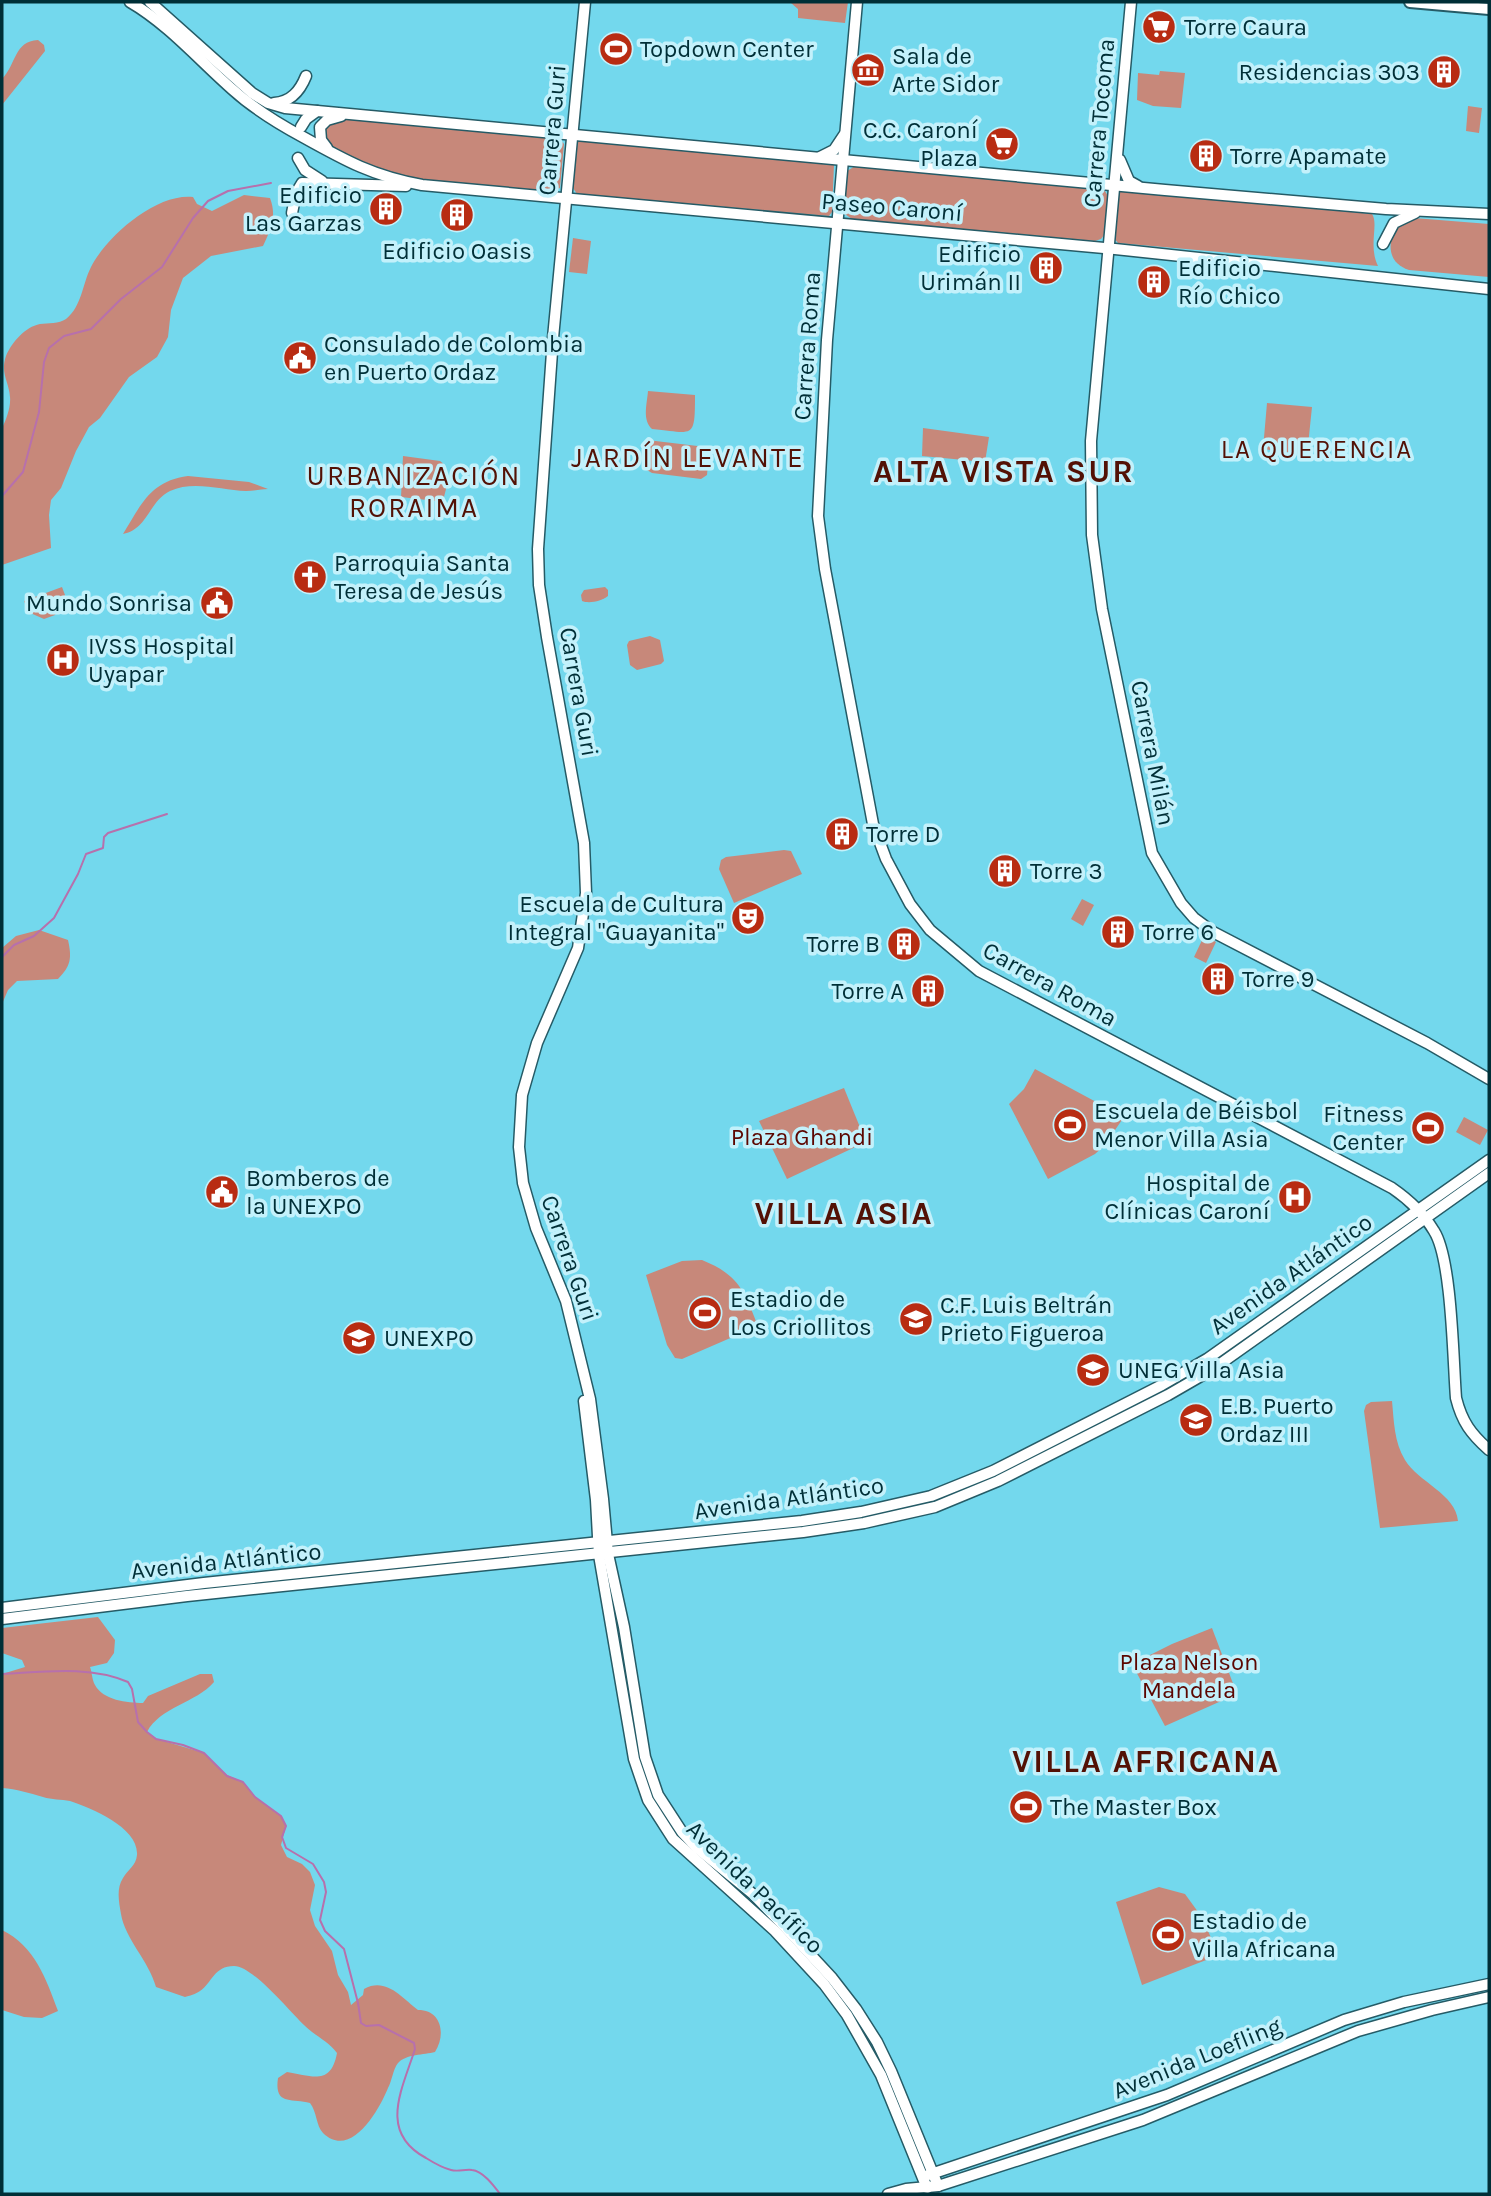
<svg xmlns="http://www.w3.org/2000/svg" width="1491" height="2196" font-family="Karla,sans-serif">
<rect width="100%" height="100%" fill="#73d8ed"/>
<g fill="#c7887a">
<path d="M848,2L845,23L798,18V9L791,3Z"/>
<path d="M38,40L44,45L45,51L2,105V79C16,65 14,41 38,40Z"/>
<path d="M1160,71L1185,73L1181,108L1153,106L1137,100L1138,73L1159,75Z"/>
<path d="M1468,106L1482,108L1479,133L1466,131Z"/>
<path d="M337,117L559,138L564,144L560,188L553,191L421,180C389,175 356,160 327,143L322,130Z"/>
<path d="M580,140L830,162L834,165L832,212L829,216L577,194L573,188L576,144Z"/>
<path d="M857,165L1103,188L1108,196L1105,234L1101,239L1095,241L852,219L842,212L847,171Z"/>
<path d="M1121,190L1372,214C1379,224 1368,246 1378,266L1118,243L1113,237L1118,195Z"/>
<path d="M244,195L270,198C277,217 271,229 263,246L211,256L183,278L171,310L168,337L157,357L129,377L100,418L89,427L76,451L61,488L51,500L49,515L51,548L2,565V428C6,420 11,407 10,397C9,382 0,373 6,356C12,342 25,327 40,324C48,323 59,324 66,319C82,306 82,285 91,267C107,236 156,193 193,197L197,204L212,211Z"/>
<path d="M1414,218L1489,224V277L1409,270C1388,263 1388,246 1394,228Z"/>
<path d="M573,238L591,241L587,274L569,272Z"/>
<path d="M648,391L695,395C695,440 694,433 652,429C642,420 647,404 648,391Z"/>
<path d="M1267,403L1312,407L1307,455L1263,449Z"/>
<path d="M923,428L989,437L985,462L922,456Z"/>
<path d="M647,440L706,447L709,452L707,475L701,479L652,473L647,470L644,462L645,442Z"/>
<path d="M403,456L440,461C451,469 447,486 444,497L436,501L401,497Z"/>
<path d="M188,476L249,482L268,489C261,489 254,491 246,491C222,490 193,480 170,491C149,501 148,529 123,534C141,505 150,481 188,476Z"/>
<path d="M62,587L65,595L55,615L44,619L28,612L24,601Z"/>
<path d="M605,587L608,590V596C602,601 589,604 582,601L581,595L584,590Z"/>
<path d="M650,636L660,640L664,661L661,664L637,670L630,665L627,645L629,641Z"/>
<path d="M784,850L791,851L802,874L734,903L719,869L721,860L726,857Z"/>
<path d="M1082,899L1094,905L1083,926L1071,919Z"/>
<path d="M39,930L68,940C72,958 71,966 58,979L17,981L8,990L2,1004V948L16,936Z"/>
<path d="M1204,936L1216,942L1206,963L1194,957Z"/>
<path d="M1035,1069L1124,1117L1104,1146L1095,1154L1048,1179L1009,1104L1024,1089Z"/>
<path d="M844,1088L866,1142L787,1179L759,1121Z"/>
<path d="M1464,1117L1488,1130L1480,1145L1456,1132Z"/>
<path d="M702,1260C739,1275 744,1291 758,1326L682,1359L675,1358L667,1345L646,1275L682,1261Z"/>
<path d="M1392,1401C1394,1421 1394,1442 1405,1460C1418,1482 1456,1494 1458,1521L1380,1528L1364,1411L1366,1405L1371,1402Z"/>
<path d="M98,1617L115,1640L114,1653L107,1663L90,1667C92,1672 92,1680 95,1685C103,1700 127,1703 143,1703L148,1696L200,1674H212L214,1682C196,1703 160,1707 147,1732L157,1739L204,1753L227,1775L243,1782L255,1797L281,1816L286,1826L281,1845L287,1857L302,1864L310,1872L315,1885L310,1910L315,1926L332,1951L338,1975L348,1992L351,2005L363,1995L364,1989C386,1977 401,1997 418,2010C442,2010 446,2035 435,2052C424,2055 406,2054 398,2063C393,2069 392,2081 388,2088C379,2110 351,2160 323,2133C316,2126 317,2112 310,2103C291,2098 274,2106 278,2078L287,2072C312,2076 331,2086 337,2053C328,2041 315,2036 304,2025C290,2012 253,1966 234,1966C214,1966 212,1983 200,1991C196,1994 189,1996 185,1997L156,1987C149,1961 125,1939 121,1914C119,1902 116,1889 123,1878C128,1869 136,1866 137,1855C139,1828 92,1808 70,1801C61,1799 52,1800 43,1797C29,1793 17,1789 2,1788V1674L25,1667L22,1660L2,1653V1628Z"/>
<path d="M1212,1628L1237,1694L1165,1726L1132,1664L1172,1644Z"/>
<path d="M1159,1887L1185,1894L1201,1916L1219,1955L1142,1985L1116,1902Z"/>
<path d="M2,1930C35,1946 46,1979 58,2011L42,2018L24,2017L2,2010Z"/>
</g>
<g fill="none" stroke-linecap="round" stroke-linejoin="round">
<g stroke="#b770ac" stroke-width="2">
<path d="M2,496L23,472L39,412L44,362L49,348L64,336L91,329L121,299L162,267L193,218L208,201L228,191L271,183"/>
<path d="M2,957L14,945L34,936L54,918L78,874L86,854L103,848L104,837L108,833L167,814"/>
<path d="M2,1674C42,1672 90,1665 128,1682L132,1689L138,1722L147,1732L156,1739L183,1745L204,1753L227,1776L243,1782L255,1797L281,1816L286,1826L282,1837L286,1848L313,1864L324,1882L326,1892L320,1920L325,1931L344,1949L358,2003L361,2023L366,2026L379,2025L414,2043L415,2049C402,2090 378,2132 426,2158C434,2163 443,2168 451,2170C458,2172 465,2169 472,2170C483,2171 494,2186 500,2194"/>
</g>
<g stroke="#255b66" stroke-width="13">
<g id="secondary">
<path d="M130,2C168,24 199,60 232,89C254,109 277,123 303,137C346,161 373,176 422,185L1115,249L1489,289"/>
<path d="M150,2L252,93L268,103L285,108L1165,190L1386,209L1489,214"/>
<path d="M585,2L553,338L538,549L539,585L547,637L584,843L586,893L578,948L537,1043L522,1095L519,1147L523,1183L536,1228L566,1301L590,1399L603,1499L608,1554L624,1627L645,1757L658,1795L682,1832L698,1849L754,1895L781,1923L832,1978L856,2009L877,2042L891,2071L938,2186"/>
<path d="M857,2L827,340L818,516L825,569L873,824L886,859L910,904L930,930L979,971L1392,1188C1408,1199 1424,1214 1434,1231C1452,1259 1453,1360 1456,1398C1462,1422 1471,1434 1489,1450"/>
<path d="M1131,2L1091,441L1092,535L1102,609L1152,853L1181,903L1194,918L1213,932L1427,1043L1489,1079"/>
<path d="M274,103C291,102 300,91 306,76"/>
<path d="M301,127L306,119L317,111"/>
<path d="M327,148L321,140L320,127L327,120L341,116"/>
<path d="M820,157L834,150L844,135"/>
<path d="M298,158L305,170L322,181"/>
<path d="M1120,160L1129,181L1138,186"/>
<path d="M292,213L296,193L302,183L406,186"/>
<path d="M1383,244L1394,223L1415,213"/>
<path d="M584,1401L596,1500L599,1555L634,1759L648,1800L673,1839L775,1931L824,1984L847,2015L881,2075L927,2188"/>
<path d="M2,1608L204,1583L802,1521L861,1512L931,1496L993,1471L1162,1385L1207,1359L1489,1160"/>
<path d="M2,1619L187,1596L803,1532L864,1523L935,1507L998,1481L1168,1395L1213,1369L1489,1173"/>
<path d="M928,2175L1167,2095L1344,2020L1404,2002L1489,1984"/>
<path d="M888,2194L906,2189L938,2186L1143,2120L1358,2031L1432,2010L1489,1997"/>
</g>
</g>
<g stroke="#255b66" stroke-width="14">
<path id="primary" d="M1410,2L1489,9"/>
</g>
<use href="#secondary" stroke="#fff" stroke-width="10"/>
<use href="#primary" stroke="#fff" stroke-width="10"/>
</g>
<defs>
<g id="supermarket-disc" transform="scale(1.75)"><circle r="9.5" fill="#b82c12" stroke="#c3f1fb"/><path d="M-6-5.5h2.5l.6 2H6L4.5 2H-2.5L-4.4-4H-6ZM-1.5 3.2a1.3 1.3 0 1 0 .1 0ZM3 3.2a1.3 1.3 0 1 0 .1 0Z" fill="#fff"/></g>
<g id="stadium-disc" transform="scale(1.75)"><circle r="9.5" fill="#b82c12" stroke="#c3f1fb"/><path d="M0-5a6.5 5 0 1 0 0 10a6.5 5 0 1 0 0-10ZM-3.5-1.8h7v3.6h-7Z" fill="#fff"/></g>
<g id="museum-disc" transform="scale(1.75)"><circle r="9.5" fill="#b82c12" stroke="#c3f1fb"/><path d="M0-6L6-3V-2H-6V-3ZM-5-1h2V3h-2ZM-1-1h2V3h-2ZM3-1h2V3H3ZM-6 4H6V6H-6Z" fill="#fff"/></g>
<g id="building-disc" transform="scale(1.75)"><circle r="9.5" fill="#b82c12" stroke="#c3f1fb"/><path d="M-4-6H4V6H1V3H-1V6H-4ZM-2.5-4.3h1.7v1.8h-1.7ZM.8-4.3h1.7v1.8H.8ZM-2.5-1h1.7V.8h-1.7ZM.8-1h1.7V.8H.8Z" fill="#fff"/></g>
<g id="civic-disc" transform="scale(1.75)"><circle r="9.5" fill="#b82c12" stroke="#c3f1fb"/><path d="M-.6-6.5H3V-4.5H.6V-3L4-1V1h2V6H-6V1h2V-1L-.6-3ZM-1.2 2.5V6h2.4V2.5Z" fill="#fff"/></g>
<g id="church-disc" transform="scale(1.75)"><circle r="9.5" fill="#b82c12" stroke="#c3f1fb"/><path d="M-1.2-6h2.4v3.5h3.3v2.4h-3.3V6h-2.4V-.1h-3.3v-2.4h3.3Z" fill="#fff"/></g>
<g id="hospital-disc" transform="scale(1.75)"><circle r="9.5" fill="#b82c12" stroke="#c3f1fb"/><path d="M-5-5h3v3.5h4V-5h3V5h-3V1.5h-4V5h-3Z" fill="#fff"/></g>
<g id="theatre-disc" transform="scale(1.75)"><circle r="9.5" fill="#b82c12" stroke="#c3f1fb"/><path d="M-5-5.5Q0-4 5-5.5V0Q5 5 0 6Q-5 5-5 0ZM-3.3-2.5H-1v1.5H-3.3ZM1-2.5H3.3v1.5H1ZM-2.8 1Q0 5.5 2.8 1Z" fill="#fff"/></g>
<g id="university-disc" transform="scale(1.75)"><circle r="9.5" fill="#b82c12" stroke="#c3f1fb"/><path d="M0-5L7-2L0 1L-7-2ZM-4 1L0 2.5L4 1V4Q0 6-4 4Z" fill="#fff"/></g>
<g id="school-disc" transform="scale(1.75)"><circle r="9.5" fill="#b82c12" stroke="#c3f1fb"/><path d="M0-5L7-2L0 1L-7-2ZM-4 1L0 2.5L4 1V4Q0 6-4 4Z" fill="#fff"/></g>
</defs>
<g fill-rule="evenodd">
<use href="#supermarket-disc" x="1159" y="27"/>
<use href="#stadium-disc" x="616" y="49"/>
<use href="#museum-disc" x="868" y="70"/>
<use href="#building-disc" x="1444" y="72"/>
<use href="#supermarket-disc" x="1002" y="144"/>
<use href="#building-disc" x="1206" y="156"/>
<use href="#building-disc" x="386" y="209"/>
<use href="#building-disc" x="457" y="215"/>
<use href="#building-disc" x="1046" y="268"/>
<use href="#building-disc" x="1154" y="282"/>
<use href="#civic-disc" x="300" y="358"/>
<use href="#church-disc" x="310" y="577"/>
<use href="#civic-disc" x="217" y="603"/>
<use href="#hospital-disc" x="63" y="660"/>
<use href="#building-disc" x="842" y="834"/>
<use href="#building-disc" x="1005" y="871"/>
<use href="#theatre-disc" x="748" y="918"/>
<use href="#building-disc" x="1118" y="932"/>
<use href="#building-disc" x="904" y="944"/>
<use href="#building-disc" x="1218" y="979"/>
<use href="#building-disc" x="928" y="991"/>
<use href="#stadium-disc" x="1070" y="1125"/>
<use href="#stadium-disc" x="1428" y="1128"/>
<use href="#civic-disc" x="222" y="1192"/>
<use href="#hospital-disc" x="1295" y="1197"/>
<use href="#stadium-disc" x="705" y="1313"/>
<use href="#university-disc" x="916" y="1319"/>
<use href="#university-disc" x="359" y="1338"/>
<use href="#university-disc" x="1093" y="1370"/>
<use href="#school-disc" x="1196" y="1420"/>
<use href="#stadium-disc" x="1026" y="1807"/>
<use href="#stadium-disc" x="1168" y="1935"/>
</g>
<g text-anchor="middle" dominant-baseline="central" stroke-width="7" stroke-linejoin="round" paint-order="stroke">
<g font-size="24" fill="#002f37" stroke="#c3f1fb" text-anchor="start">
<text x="1184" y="27">Torre Caura</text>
<text x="640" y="49">Topdown Center</text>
<text x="892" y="56">Sala de<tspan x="892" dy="28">Arte Sidor</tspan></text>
<text x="1420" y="72" text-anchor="end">Residencias 303</text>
<text x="978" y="130" text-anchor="end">C.C. Caroní<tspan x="978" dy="28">Plaza</tspan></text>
<text x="1230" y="156">Torre Apamate</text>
<text x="362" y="195" text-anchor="end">Edificio<tspan x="362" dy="28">Las Garzas</tspan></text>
<text x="457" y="251" text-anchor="middle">Edificio Oasis</text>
<text x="1021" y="254" text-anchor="end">Edificio<tspan x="1021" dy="28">Urimán II</tspan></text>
<text x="1178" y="268">Edificio<tspan x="1178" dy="28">Río Chico</tspan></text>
<text x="324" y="344">Consulado de Colombia<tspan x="324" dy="28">en Puerto Ordaz</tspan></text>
<text x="334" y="563">Parroquia Santa<tspan x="334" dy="28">Teresa de Jesús</tspan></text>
<text x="192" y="603" text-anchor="end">Mundo Sonrisa</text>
<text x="88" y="646">IVSS Hospital<tspan x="88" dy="28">Uyapar</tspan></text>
<text x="866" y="834">Torre D</text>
<text x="1030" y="871">Torre 3</text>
<text x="724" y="904" text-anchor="end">Escuela de Cultura<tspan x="724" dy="28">Integral "Guayanita"</tspan></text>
<text x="1142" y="932">Torre 6</text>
<text x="880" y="944" text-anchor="end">Torre B</text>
<text x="1242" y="979">Torre 9</text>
<text x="904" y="991" text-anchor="end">Torre A</text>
<text x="1094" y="1111">Escuela de Béisbol<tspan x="1094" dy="28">Menor Villa Asia</tspan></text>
<text x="1404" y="1114" text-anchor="end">Fitness<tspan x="1404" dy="28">Center</tspan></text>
<text x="246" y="1178">Bomberos de<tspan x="246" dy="28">la UNEXPO</tspan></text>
<text x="1270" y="1183" text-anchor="end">Hospital de<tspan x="1270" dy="28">Clínicas Caroní</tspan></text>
<text x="730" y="1299">Estadio de<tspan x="730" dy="28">Los Criollitos</tspan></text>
<text x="940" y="1305">C.F. Luis Beltrán<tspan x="940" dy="28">Prieto Figueroa</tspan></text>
<text x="384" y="1338">UNEXPO</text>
<text x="1118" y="1370">UNEG Villa Asia</text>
<text x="1220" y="1406">E.B. Puerto<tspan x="1220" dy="28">Ordaz III</tspan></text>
<text x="1050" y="1807">The Master Box</text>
<text x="1192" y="1921">Estadio de<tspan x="1192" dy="28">Villa Africana</tspan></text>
</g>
<g font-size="24" fill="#002f37" stroke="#c3f1fb">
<text transform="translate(1099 123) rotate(-85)">Carrera Tocoma</text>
<text transform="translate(552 130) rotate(-85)">Carrera Guri</text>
<text transform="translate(892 207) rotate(5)">Paseo Caroní</text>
<text transform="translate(807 346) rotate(-86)">Carrera Roma</text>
<text transform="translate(579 692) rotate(80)">Carrera Guri</text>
<text transform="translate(1153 753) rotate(79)">Carrera Milán</text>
<text transform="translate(1050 984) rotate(29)">Carrera Roma</text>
<text transform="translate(570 1258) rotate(71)">Carrera Guri</text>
<text transform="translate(1291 1274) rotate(-35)">Avenida Atlántico</text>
<text transform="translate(789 1498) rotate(-8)">Avenida Atlántico</text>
<text transform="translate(226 1561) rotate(-6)">Avenida Atlántico</text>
<text transform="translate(755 1887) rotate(44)">Avenida Pacífico</text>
<text transform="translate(1197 2058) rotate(-22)">Avenida Loefling</text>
</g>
<g font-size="24" fill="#5c0600" stroke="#c3f1fb">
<text x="802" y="1137">Plaza Ghandi</text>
<text x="1189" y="1662">Plaza Nelson<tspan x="1189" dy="28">Mandela</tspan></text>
</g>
<g font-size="26" letter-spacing="2" fill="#531105" stroke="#c3f1fb">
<text x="1317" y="449">LA QUERENCIA</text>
</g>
<g font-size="28" letter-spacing="2" fill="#531105" stroke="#c3f1fb">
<text x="688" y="457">JARDÍN LEVANTE</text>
<text x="414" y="475">URBANIZACIÓN<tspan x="414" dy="32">RORAIMA</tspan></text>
</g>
<g font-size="32" font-weight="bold" letter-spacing="2" fill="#531105" stroke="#c3f1fb">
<text x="1004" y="471">ALTA VISTA SUR</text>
<text x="844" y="1213">VILLA ASIA</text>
<text x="1146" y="1761">VILLA AFRICANA</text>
</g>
</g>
<rect width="1491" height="2196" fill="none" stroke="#002f37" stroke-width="7"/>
</svg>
